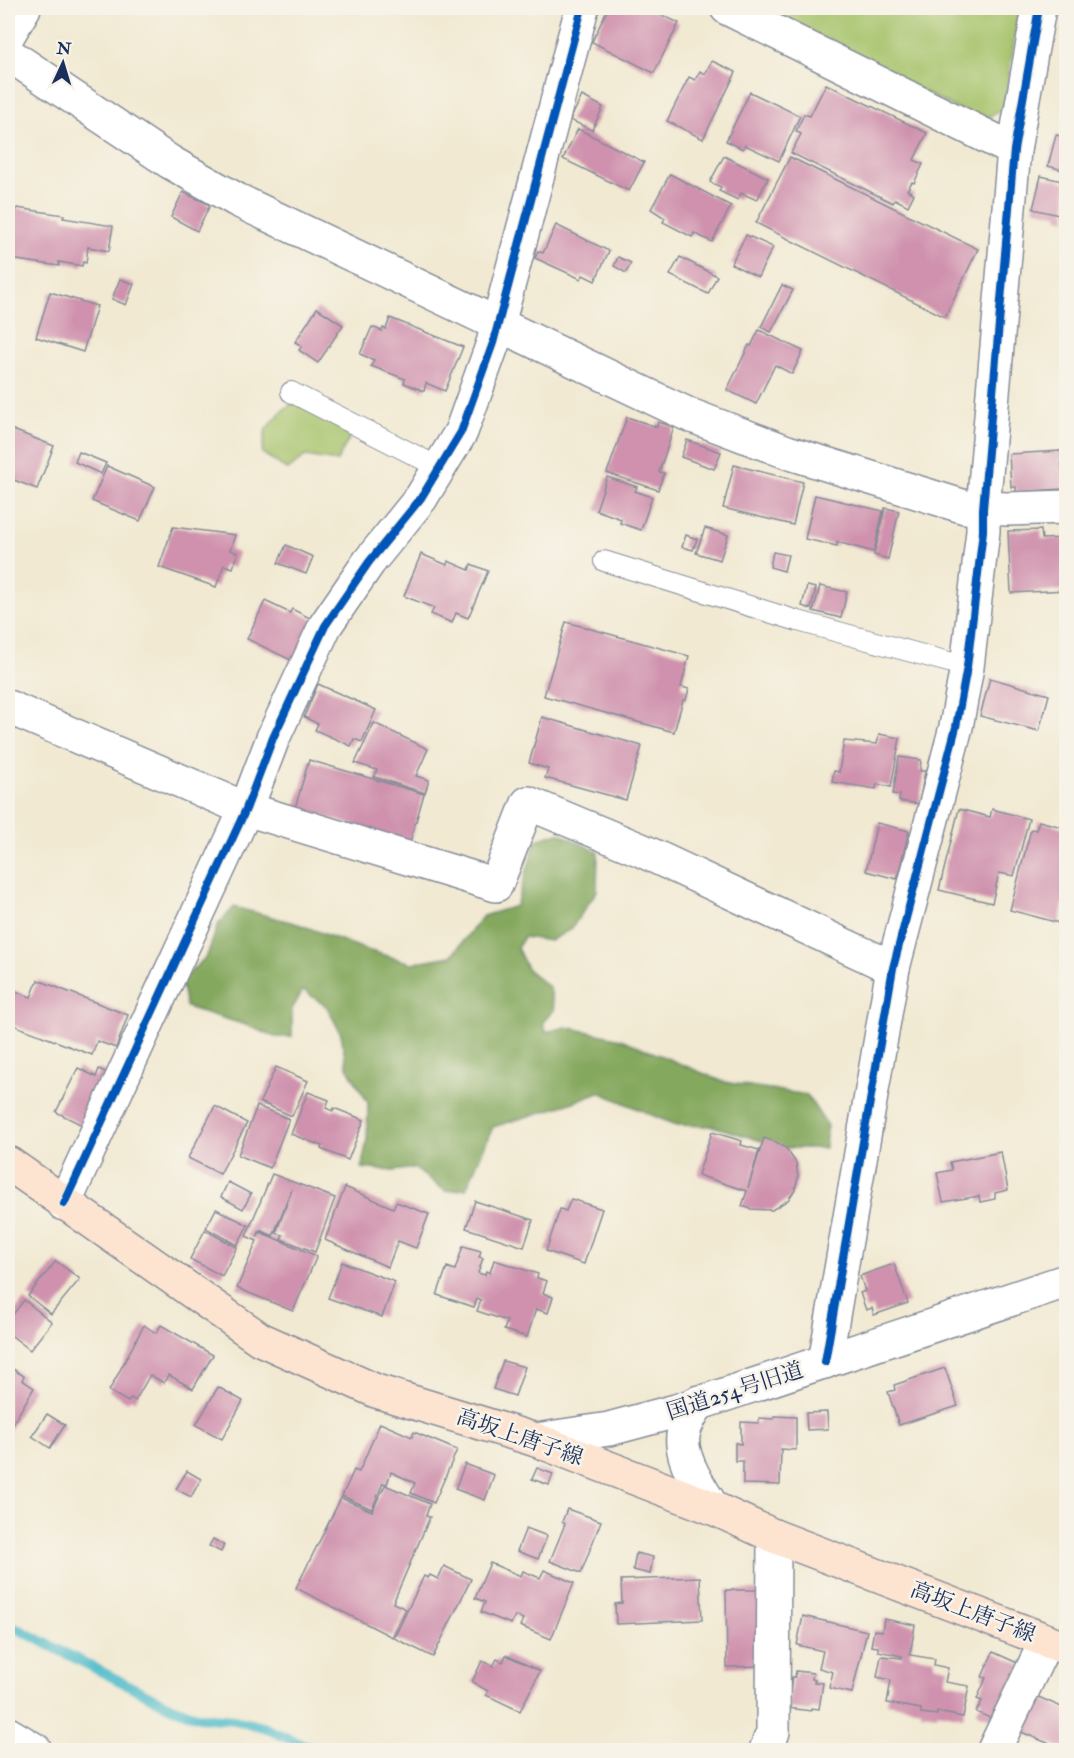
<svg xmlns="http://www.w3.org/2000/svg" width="1074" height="1758" font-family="'IM FELL Double Pica','Noto Serif JP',serif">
<rect width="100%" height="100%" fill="#f7f3e8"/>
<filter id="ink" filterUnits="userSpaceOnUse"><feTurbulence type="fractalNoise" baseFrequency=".0167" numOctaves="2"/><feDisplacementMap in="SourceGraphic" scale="12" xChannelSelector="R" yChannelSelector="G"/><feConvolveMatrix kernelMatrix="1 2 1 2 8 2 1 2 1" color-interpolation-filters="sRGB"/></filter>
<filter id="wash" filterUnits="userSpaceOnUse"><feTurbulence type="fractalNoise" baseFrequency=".008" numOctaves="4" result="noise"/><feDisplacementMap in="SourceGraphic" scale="24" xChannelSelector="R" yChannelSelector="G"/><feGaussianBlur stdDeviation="1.35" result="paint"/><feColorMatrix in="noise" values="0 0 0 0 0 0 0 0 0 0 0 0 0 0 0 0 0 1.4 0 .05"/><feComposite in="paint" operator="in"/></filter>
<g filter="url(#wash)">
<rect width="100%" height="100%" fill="#f1e9d2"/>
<g fill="#a5c269" stroke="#607864" stroke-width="1.5">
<path d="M775,8H1019L1004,109L981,121L773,16Z"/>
<path d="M294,402L352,433L337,461L305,456L288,470L262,453L266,429L282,411Z"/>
</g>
<path fill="#84a85d" stroke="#506c5e" stroke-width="1.5" d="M559,833L598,852L597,891L571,929L550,941L524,937L517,948L528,970L550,988L554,1010L543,1022L546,1032L566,1027L621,1039L724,1082L807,1095L827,1126L825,1148H784L713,1126L675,1125L599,1092L568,1104L493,1127L466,1189L445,1191L414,1168L393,1171L362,1168L367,1139L368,1103L347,1067L341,1034L327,1007L303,990L292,1009V1037H275L246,1025L186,1007L181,981L207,956L218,925L234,907L298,924L367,950L411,963L451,956L483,916L516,906L536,840Z"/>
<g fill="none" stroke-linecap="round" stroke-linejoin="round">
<path stroke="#50bcca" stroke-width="10" d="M8,1624L171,1707L199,1717L234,1720L263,1727L301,1744L321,1750"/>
</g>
<g id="blocks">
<g fill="#cf91ad">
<path d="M608,8H647L679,23L654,73L592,42Z"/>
<path d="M1064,24H1066V65L1062,64Z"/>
<path d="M712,61L736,72L703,139L667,121L689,77L695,80L700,71L705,74Z"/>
<path d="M826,84L927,133L914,160L923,164L914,183L912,182L907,190L914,194L908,206L895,199L893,203L791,153L801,134L796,131L804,114L810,116Z"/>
<path d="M750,92L800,116L779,161L745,145L743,149L726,141Z"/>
<path d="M582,96L603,107L592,130L570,120Z"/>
<path d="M578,129L644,162L629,191L563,159Z"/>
<path d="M1056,135L1066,137V171L1048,166Z"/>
<path d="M724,156L768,178L757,200L741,193L738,200L719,191L721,187L710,182Z"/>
<path d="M790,157L978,249L945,317L756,223Z"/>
<path d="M670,174L731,206L712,242L694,233L692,237L663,222L665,218L651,209Z"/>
<path d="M1041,176L1066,182V220L1058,218L1059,215L1033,209Z"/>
<path d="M183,192L210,205L197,231L171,217Z"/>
<path d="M17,208L64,215L63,218L113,226L109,251L88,247L86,263L83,262L82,266L59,262V266L10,259Z"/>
<path d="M556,225L609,251L595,281L583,275L581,279L535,258L538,251L543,253Z"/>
<path d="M746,235L773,247L758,277L731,264Z"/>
<path d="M618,257L631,263L626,273L614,266Z"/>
<path d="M680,257L717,276L708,294L670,275Z"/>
<path d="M120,279L134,284L126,305L112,299Z"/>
<path d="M782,285L793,290L771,332L761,327Z"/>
<path d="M50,292L97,306L83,352L36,337Z"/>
<path d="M317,308L343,325L318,363L299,350L302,346L295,342Z"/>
<path d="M390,318L463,347L445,391L426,383L424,391L404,383L405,379L371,366L374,360L360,354L372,327L382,331L383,328L386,329Z"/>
<path d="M759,330L803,351L792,374L775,365L756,404L727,390L749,345L751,346Z"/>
<path d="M627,417L657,427L658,422L674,427L659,472L664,473L658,490L607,473Z"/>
<path d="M8,428L54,446L37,489L14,480L12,485L8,483Z"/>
<path d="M687,440L721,452L714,469L681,457Z"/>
<path d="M1061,451L1063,489L1016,492V487H1011L1009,454Z"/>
<path d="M79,452L106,463L101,474L75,462Z"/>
<path d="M734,465L803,482L793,525L723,508Z"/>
<path d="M107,466L155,487L140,521L92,501Z"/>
<path d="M607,477L637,487L635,491L652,497L641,530L620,523L621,519L596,510Z"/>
<path d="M815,495L883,511L874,552L837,542V546L805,539Z"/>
<path d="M885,508L899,511L888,559L874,555Z"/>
<path d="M173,527L235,535L230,550L238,553L233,568L224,565L216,587L159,567Z"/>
<path d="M705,528L728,535L720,560L696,553Z"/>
<path d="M1041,530L1042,539L1066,538V590L1011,593L1008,531Z"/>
<path d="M686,535L697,539L693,550L682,547Z"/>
<path d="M286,545L313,557L306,574L278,563Z"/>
<path d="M773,552L788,555L784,571L770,567Z"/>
<path d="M421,554L447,565L448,561L469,570L471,564L488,571L468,618L456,613L452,623L431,614L434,608L404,596Z"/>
<path d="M807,586L816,588L811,609L802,606Z"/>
<path d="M820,586L847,592L841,618L813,611Z"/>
<path d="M265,601L290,613L292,609L316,621L297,663L247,639Z"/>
<path d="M566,622L689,656L681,687L689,689L686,700H683L674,732L544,696Z"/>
<path d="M990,678L1049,695L1039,731L980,716Z"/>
<path d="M318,684L376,710L362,742L354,739L351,746L315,730L318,724L304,717Z"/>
<path d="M542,717L642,746L626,800L545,778L548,769L529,763Z"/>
<path d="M374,723L428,749L416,776L429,780L425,793L374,777L377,770L355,763Z"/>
<path d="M879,734L900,738L891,787L877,784L876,789L832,782L834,771L839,772L844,741L877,744Z"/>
<path d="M899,757L921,760L920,771H925L919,804L899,801L900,795L893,794Z"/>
<path d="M309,760L424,794L410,842L295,808Z"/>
<path d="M959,809L990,817L992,809L1029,819L1014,876L999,873L992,903L939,890Z"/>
<path d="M1039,821L1066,828V891L1059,923L1010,910L1031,829L1036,830Z"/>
<path d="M877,823L909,831L897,879L866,871Z"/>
<path d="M38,980L128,1015L116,1048L97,1041L92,1055L8,1023V988L31,997Z"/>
<path d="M276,1067L308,1081L292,1116L260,1102Z"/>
<path d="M78,1068L96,1077L99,1069L110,1074L84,1126L56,1112Z"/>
<path d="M308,1092L329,1100L326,1108L333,1111L334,1108L364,1120L348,1160L321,1149L322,1146L291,1134Z"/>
<path d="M215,1106L247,1123L220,1174L188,1158Z"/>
<path d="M257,1106L289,1119L270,1168L238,1155Z"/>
<path d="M712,1132L742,1141L741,1145L759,1150L748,1188L764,1138L776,1142L786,1148L796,1163L798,1177L795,1190L788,1200L772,1210L751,1209L742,1206L747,1191L698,1175Z"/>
<path d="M1001,1152L1008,1190L995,1193V1199L980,1202L979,1196L943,1202L937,1173L952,1170L950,1162Z"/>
<path d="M272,1174L335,1198L315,1252L281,1239L283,1235L276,1233L292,1189L273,1236L260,1230L257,1237L260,1232L317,1256L293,1311L237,1288L257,1241L246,1236Z"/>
<path d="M228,1182L251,1194L243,1209L221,1197Z"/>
<path d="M345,1187L393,1208L396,1202L429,1214L416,1248L398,1241L388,1267L325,1240Z"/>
<path d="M571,1199L602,1209L584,1264L546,1251L560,1209L566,1211Z"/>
<path d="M475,1201L533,1220L524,1247L466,1228Z"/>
<path d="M216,1209L248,1225L237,1245L206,1228Z"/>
<path d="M205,1230L237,1247L222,1276L190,1259Z"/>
<path d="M463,1246L481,1251L479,1257L483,1258L478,1273L485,1275L486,1271L490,1273L494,1260L538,1274L537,1278L547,1281L543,1293L553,1297L548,1313L536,1309L527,1337L504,1330L507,1321L477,1311L481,1300L477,1299L474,1307L437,1295L447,1267L455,1270Z"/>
<path d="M56,1261L80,1279L51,1314L28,1296Z"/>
<path d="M342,1262L395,1282L382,1317L328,1298Z"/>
<path d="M894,1264L908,1303L874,1315L872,1308L866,1310L860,1293L865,1291L860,1276Z"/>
<path d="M24,1300L52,1322L30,1350L8,1333V1321Z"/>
<path d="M144,1325L156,1333L161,1325L213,1355L193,1389L169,1375L164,1383L150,1375L135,1401L131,1398L128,1402L109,1391Z"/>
<path d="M503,1361L525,1367L515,1396L493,1389Z"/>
<path d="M8,1366L24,1376L22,1380L34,1388L8,1432Z"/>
<path d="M945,1368L958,1406L899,1425L888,1392L895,1390L894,1385Z"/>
<path d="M218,1387L243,1401L222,1439L196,1425Z"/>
<path d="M827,1412L828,1429L807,1430L806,1413Z"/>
<path d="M47,1414L65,1425L50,1448L32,1436Z"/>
<path d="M774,1416L796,1417V1450L781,1449L780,1485L743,1484V1461H735V1443L741,1444V1422L759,1423V1418L774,1419Z"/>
<path d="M380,1423L412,1437L414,1432L457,1450L434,1503L411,1493L415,1483L391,1472L387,1484L383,1483L372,1509L342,1496L354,1470L359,1472Z"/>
<path d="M465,1464L494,1475L485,1500L455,1489Z"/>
<path d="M537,1468L553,1474L549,1485L532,1479Z"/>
<path d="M187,1471L201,1479L191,1497L176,1489Z"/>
<path d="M385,1485L430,1504L426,1516L430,1517L393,1603L406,1609L392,1637L296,1588L341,1498L372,1511Z"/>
<path d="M567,1509L601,1521L581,1573L550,1561L565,1524L562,1522Z"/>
<path d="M526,1528L547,1536L538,1559L517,1551Z"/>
<path d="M213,1539L224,1545L221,1552L209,1546Z"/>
<path d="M636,1553L653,1557L650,1574L633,1570Z"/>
<path d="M490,1563L521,1576L523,1571L540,1578L544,1570L574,1583L551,1639L520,1626L523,1619L515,1616L511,1624L481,1612L485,1602L475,1598Z"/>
<path d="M444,1566L471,1579L433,1657L394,1638L424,1576L428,1578L430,1575L438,1579Z"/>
<path d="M700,1577L702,1620L616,1624L615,1604L622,1603L621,1580Z"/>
<path d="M726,1590H764L765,1666L727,1667Z"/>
<path d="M803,1616L867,1631L852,1693L829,1688L833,1672L819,1668L823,1651L797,1645Z"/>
<path d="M884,1619L915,1625L910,1655L935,1659L934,1665L948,1668L945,1682L969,1686L963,1717L937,1712V1715L921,1713V1709L887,1703L891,1680L877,1677L881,1656L902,1658V1656L878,1651V1647L871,1646L874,1630L882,1631Z"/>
<path d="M993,1652L1022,1665L997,1721L976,1712L982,1701L977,1699L986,1678L982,1677Z"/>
<path d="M506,1655L540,1671L520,1711L486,1695L488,1691L472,1682L482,1661L493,1666L497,1659L503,1662Z"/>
<path d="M796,1671L813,1673L812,1679L815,1680L814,1682L823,1683L819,1709L811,1708V1711L788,1708L792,1677H795Z"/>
<path d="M1034,1695L1066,1709V1744L1064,1750L1019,1731Z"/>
</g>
</g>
</g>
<g filter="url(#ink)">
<use href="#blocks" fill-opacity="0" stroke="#868c98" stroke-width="1.5"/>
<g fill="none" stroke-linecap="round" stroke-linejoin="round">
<g stroke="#868c98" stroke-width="22">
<g id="service">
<path d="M291,392L440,468"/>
<path d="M604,561L798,621L967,667"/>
</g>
</g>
<g stroke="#868c98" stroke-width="36">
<g id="minor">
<path d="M727,8L1014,150"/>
<path d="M8,35L24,8"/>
<path d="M8,54L170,162L237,200L687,414L787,452L965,507L1007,509L1066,507"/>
<path d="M8,707L246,809L496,885L528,803L641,850L893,968"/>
<path d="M64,1204L246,809L273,738L325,626L369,562L421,498L461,432L493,343L582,8"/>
<path d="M825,1362L893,968L956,727L967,667L983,531V509"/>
<path d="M8,1734L35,1750"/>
<path d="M766,1750L773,1732L774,1536"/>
<path d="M994,1750L1046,1641"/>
</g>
</g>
<g stroke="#868c98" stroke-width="36">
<g id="tertiary">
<path d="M983,509L1014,150L1039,8"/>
<path d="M699,1402C694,1410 688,1419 685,1428C675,1452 700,1488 713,1508"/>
<path d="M536,1440L609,1429L676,1411L1066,1281"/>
</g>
</g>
<g stroke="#868c98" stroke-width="36">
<path id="secondary" d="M8,1163L260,1339L376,1391L536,1440L713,1508L774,1536L1066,1648"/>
</g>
<use href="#service" stroke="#fff" stroke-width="20"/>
<use href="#minor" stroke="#fff" stroke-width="33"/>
<use href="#tertiary" stroke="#fff" stroke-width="33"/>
<use href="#secondary" stroke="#fde4d1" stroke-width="33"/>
<g stroke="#f7f3e8" stroke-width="11">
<g id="cycleway">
<path d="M64,1204L246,809L273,738L325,626L369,562L421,498L461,432L493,343L582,8"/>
<path d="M825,1362L893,968L956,727L967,667L983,531V509L1014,150L1039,8"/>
</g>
</g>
<use href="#cycleway" stroke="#0057b8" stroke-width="8"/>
</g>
</g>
<g text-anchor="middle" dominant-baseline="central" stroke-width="5" stroke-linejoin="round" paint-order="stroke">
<g font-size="22" fill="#1b2f5e" stroke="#f7f3e8">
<text transform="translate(735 1391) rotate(-18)">国道254号旧道</text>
<text transform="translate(520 1437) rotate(19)">高坂上唐子線</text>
<text transform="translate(973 1612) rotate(21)">高坂上唐子線</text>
</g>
</g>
<rect width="1074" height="1758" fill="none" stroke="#f7f3e8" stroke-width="30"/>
<g transform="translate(63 63) rotate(4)" stroke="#f7f3e8" stroke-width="4.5" paint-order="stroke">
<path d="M0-4.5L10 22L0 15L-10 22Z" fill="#1b2f5e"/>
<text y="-9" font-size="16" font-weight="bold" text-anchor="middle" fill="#1b2f5e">N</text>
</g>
</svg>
